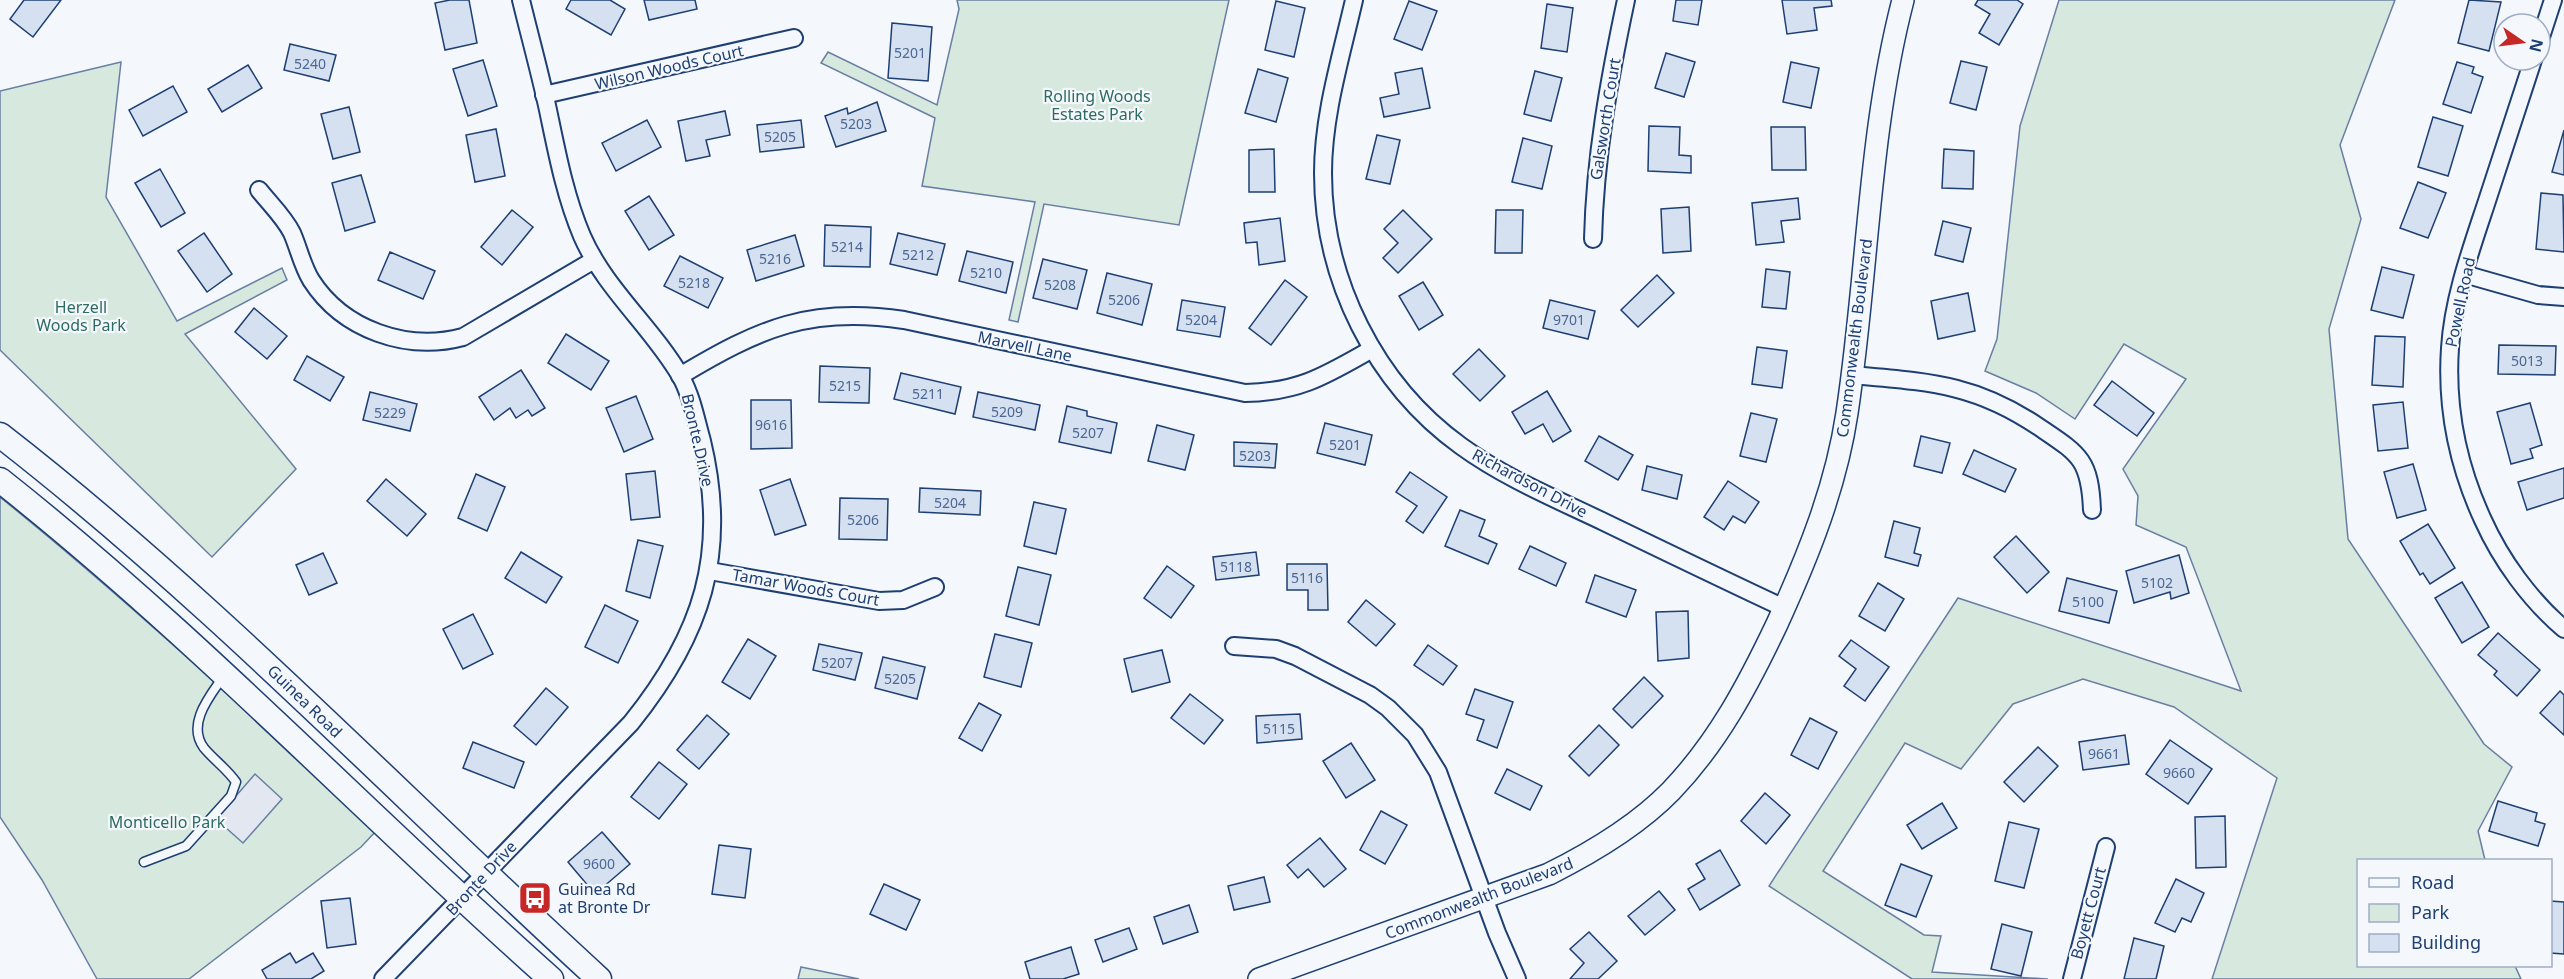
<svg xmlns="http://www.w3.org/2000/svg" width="2564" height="979" font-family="'Noto Sans',sans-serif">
<rect width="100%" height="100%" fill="#f4f7fb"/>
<g fill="#d7e8df" stroke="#687fa3" stroke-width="1.5">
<path d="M957,0H1229L1179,225L1044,204L1018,322L1009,320L1035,202L922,186L935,118L821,63L828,52L937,105L959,9Z"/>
<path d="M2059,0H2395L2340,145L2361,219L2329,329L2348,539L2484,744L2512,767L2478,831L2485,860H2358V966H2515L2521,979H2212L2277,778L2174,707L2083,679L2013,704L1961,769L1905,743L1823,871L1924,935L1941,936L1932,972L2048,979H1912L1769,886L1958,598L2241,691L2186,547L2136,525L2138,496L2123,469L2186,379L2124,344L2075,419L2036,393L1985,371L1997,339L2020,126Z"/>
<path d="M121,62L106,197L177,321L282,268L287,280L185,334L296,469L212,557L0,350V91Z"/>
<path d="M0,497C131,603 253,717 376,831L361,847L189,979H97L42,880L0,817Z"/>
<path d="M801,967L859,979H798Z"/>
</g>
<path fill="#e3e8f0" stroke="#687fa3" stroke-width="1.5" d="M255,774L282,799L243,843L216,819Z"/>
<g fill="#d5e0f0" stroke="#1d3f73" stroke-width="1.5">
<path d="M24,0H61L33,37L10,19Z"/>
<path d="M450,0H469L477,43L445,50L435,3Z"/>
<path d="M571,0H610L625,9L611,35L566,9Z"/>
<path d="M644,0H695L697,9L649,20Z"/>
<path d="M1676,0H1702L1698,25L1673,21Z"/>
<path d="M1782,0H1831L1832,6L1814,8L1817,30L1787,34Z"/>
<path d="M1978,0H2017L2023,4L1999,45L1979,33L1990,14L1975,5Z"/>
<path d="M2469,0L2501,2L2489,51L2458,43Z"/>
<path d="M1276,1L1305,8L1294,57L1265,50Z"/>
<path d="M1409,1L1437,11L1422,50L1394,39Z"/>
<path d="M1547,4L1573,8L1567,52L1541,48Z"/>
<path d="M892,23L932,27L928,81L888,78Z"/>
<path d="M290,44L336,55L329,81L284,70Z"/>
<path d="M1666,53L1695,62L1684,97L1655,88Z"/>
<path d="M483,60L497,106L468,116L453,69Z"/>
<path d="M1961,61L1987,67L1976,110L1950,103Z"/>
<path d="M1791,62L1819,68L1811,108L1783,102Z"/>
<path d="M2457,62L2474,67L2472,73L2483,77L2471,113L2443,104Z"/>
<path d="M248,65L262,88L222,112L208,89Z"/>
<path d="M1422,68L1430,108L1384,117L1380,98L1399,94L1395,73Z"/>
<path d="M1258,69L1288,78L1276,122L1245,113Z"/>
<path d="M1535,71L1562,78L1551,121L1524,114Z"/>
<path d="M173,86L187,112L143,136L129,110Z"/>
<path d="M877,102L886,131L836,147L825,116L847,108L848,114Z"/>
<path d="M349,107L360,152L333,159L321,114Z"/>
<path d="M725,111L730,135L706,140L710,156L686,161L678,121Z"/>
<path d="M2433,117L2463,126L2448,176L2418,167Z"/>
<path d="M647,120L661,147L616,171L602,143Z"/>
<path d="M801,120L804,147L760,152L757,125Z"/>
<path d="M1649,126L1680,127L1679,155L1691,156V173L1648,171Z"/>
<path d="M1771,127H1805L1806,170H1772Z"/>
<path d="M496,129L505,176L475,182L466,135Z"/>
<path d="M2564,130V175L2552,172Z"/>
<path d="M1377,135L1400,140L1390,184L1366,179Z"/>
<path d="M1523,138L1552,146L1542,189L1512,182Z"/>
<path d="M1274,149L1275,192H1249V150Z"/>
<path d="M1944,149L1974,151L1973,189L1942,188Z"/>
<path d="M160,169L185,213L161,227L135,183Z"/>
<path d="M361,175L375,222L345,231L332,183Z"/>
<path d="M2418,182L2446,193L2428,238L2400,228Z"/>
<path d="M2541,193L2563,195L2564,252L2536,249Z"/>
<path d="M649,196L674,235L649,250L625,211Z"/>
<path d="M1798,198L1800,219L1781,221L1784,242L1756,245L1752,203Z"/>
<path d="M1689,207L1691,251L1663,253L1661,209Z"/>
<path d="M512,210L533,227L502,265L481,247Z"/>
<path d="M1403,210L1432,239L1398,273L1383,258L1398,243L1384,229Z"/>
<path d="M1496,210H1523L1522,253H1495Z"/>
<path d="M1280,218L1285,261L1259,265L1257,242L1246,243L1244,223Z"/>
<path d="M1943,221L1971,228L1963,262L1935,255Z"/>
<path d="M825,225L871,227L870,267L824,266Z"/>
<path d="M204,233L232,274L207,292L178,251Z"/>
<path d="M898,233L945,244L937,275L890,264Z"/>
<path d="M795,235L804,266L756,281L747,250Z"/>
<path d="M967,251L1013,262L1006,293L959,281Z"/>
<path d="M390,252L435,271L423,299L378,280Z"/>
<path d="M680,256L723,278L708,308L664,286Z"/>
<path d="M1043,259L1087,270L1077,309L1033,298Z"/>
<path d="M2382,267L2414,275L2403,318L2371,310Z"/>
<path d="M1766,269L1790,272L1786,309L1762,307Z"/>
<path d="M1107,273L1152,284L1142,325L1097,313Z"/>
<path d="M1657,275L1674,293L1638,327L1621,310Z"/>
<path d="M1285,280L1307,297L1271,345L1249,328Z"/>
<path d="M1423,282L1443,315L1419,330L1399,296Z"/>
<path d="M1968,293L1975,331L1938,339L1931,301Z"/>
<path d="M1182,300L1225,307L1220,337L1177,330Z"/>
<path d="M1550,300L1595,311L1588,339L1543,328Z"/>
<path d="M254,308L287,336L267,359L235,332Z"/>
<path d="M566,334L609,361L591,390L548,363Z"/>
<path d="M2375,336L2405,337L2403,387L2372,385Z"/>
<path d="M2499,345L2556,346L2555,375L2498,374Z"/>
<path d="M1757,347L1787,351L1782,388L1752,384Z"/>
<path d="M1479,349L1505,376L1480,401L1453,374Z"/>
<path d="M307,356L344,377L330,401L294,380Z"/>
<path d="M820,366L870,368L869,403L819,402Z"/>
<path d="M521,370L545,408L532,416L528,410L516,418L510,408L494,420L479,397Z"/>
<path d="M901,373L961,387L955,414L894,399Z"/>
<path d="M2112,381L2154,413L2137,436L2094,405Z"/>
<path d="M1547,391L1571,431L1553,442L1543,424L1525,434L1512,412Z"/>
<path d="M370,392L417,404L410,431L363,420Z"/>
<path d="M978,392L1040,405L1035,430L973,417Z"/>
<path d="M636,396L653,439L624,452L606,408Z"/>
<path d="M751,400H791L792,448L751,449Z"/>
<path d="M2403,402L2408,448L2378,451L2373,405Z"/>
<path d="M2530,403L2542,445L2530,449L2533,458L2511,464L2497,412Z"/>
<path d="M1067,406L1087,411V416L1117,423L1111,453L1059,442Z"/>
<path d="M1751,413L1777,419L1766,462L1740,456Z"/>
<path d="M1325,423L1372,435L1365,465L1317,453Z"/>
<path d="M1157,425L1194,435L1185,470L1148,461Z"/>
<path d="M1599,436L1633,455L1618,480L1585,461Z"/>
<path d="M1921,436L1950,443L1942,473L1914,466Z"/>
<path d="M1234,442L1277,444L1275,468L1234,466Z"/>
<path d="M1974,450L2016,469L2005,492L1963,474Z"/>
<path d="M2413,464L2426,510L2397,518L2384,472Z"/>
<path d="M1647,466L1682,475L1677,499L1642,490Z"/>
<path d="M2564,468V498L2527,510L2518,482Z"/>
<path d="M655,471L660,517L631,520L626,474Z"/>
<path d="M1410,472L1447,497L1423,533L1406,521L1417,506L1396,492Z"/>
<path d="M476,474L505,487L487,531L458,518Z"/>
<path d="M386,479L426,514L407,536L367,501Z"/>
<path d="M790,479L806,525L775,535L760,490Z"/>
<path d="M1728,481L1759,502L1745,523L1733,516L1724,530L1704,517Z"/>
<path d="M920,488L981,491L980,515L919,512Z"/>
<path d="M840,498L888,499L887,540L839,539Z"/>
<path d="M1034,502L1066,509L1056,554L1024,546Z"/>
<path d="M1460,510L1485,520L1479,536L1497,544L1488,564L1445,546Z"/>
<path d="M1894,521L1920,528L1914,553L1921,555L1918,566L1885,557Z"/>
<path d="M2428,524L2455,568L2430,584L2423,573L2420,575L2400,541Z"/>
<path d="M2016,536L2049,572L2027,593L1994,557Z"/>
<path d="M638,540L663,546L650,598L626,591Z"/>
<path d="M1530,546L1566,563L1556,586L1519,569Z"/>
<path d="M521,552L562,577L546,603L505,578Z"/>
<path d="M1256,552L1259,575L1216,580L1213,557Z"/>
<path d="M323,553L337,583L309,595L296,565Z"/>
<path d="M2179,555L2189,593L2171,599L2170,592L2134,603L2126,571Z"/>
<path d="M1287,564H1327L1328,610H1308V590H1287Z"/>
<path d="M1167,566L1194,586L1171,618L1144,598Z"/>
<path d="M1018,567L1051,575L1039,625L1006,616Z"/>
<path d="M1595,575L1636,590L1626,617L1586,602Z"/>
<path d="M2067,578L2117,591L2109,623L2059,611Z"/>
<path d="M2462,582L2489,627L2462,643L2435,598Z"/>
<path d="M1878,583L1904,599L1885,631L1859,616Z"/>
<path d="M1366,600L1395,624L1376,646L1348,622Z"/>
<path d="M605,605L638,621L618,663L585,647Z"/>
<path d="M1688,611L1689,658L1658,661L1656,612Z"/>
<path d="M473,614L493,654L463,669L443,629Z"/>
<path d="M2498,633L2540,670L2517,696L2494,675L2497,671L2478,655Z"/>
<path d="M995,634L1032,643L1021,687L984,677Z"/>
<path d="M748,639L776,656L750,699L722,682Z"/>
<path d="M1851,640L1889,667L1865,701L1844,686L1856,669L1839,656Z"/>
<path d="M819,644L862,653L855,680L813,670Z"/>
<path d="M1428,645L1457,666L1443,685L1414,665Z"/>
<path d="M1162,650L1170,682L1132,692L1124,659Z"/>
<path d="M883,657L925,667L917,699L875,688Z"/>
<path d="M1644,677L1663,696L1632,728L1613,709Z"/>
<path d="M546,688L568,707L536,745L514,726Z"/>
<path d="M1475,689L1513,702L1497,748L1477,740L1484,720L1466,714Z"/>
<path d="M2560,691L2564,695V735L2540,713Z"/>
<path d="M1190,694L1223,720L1204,744L1171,718Z"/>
<path d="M979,703L1001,715L982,751L959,738Z"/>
<path d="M1300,714L1302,739L1257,743L1256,716Z"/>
<path d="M707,715L729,734L699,769L677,750Z"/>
<path d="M1810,718L1837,732L1818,769L1791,755Z"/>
<path d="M1599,725L1619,745L1589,776L1569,756Z"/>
<path d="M2125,735L2129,764L2083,770L2079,742Z"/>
<path d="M2170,740L2212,769L2188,804L2146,774Z"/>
<path d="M473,742L524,762L514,788L463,768Z"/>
<path d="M1351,743L1375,780L1346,798L1323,761Z"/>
<path d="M2038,747L2058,766L2024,802L2004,782Z"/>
<path d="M659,762L687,784L659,819L631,797Z"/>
<path d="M1507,769L1542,786L1530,810L1495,793Z"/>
<path d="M1765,793L1790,815L1766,844L1741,821Z"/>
<path d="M2498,801L2537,813L2535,821L2545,824L2538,846L2489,831Z"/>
<path d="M1942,803L1957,828L1922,849L1907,825Z"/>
<path d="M1381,811L1407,825L1385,864L1360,850Z"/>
<path d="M2225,816L2226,867L2196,868L2195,817Z"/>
<path d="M2009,822L2039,829L2024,888L1995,881Z"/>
<path d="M602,832L630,864L595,894L568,862Z"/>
<path d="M1320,838L1346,869L1324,887L1308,869L1298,878L1287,865Z"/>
<path d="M719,845L751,849L745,898L712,894Z"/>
<path d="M1720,850L1740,885L1700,910L1688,889L1705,879L1696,864Z"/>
<path d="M1901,864L1932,876L1916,917L1885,905Z"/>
<path d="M1264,877L1270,902L1234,910L1228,886Z"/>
<path d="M2176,879L2204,893L2191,922L2182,918L2175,932L2155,923Z"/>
<path d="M884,884L920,900L906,930L870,914Z"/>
<path d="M1659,891L1675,910L1645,935L1628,916Z"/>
<path d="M350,898L356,944L327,948L321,901Z"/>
<path d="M2550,901L2564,902V954L2550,953Z"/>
<path d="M1189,905L1198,932L1163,944L1154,917Z"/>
<path d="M2002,924L2032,932L2021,976L1991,969Z"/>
<path d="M1129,928L1137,949L1103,962L1095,940Z"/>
<path d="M1589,932L1617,961L1598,979H1570L1584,963L1570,949Z"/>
<path d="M2134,938L2164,946L2156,979H2124Z"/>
<path d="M1071,947L1079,974L1063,979H1030L1025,962Z"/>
<path d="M290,953L296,963L313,953L324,971L311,979H267L262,970Z"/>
</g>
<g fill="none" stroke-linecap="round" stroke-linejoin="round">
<g stroke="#1d3f73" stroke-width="11">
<path id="service" d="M144,862L186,846L231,796L236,782C227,769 214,760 204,748C186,724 210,696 223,677"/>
</g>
<g stroke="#1d3f73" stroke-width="20">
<g id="minor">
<path d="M1354,0C1341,57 1323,115 1323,173C1323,279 1375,384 1461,446C1505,478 1556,499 1604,522C1664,551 1724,580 1784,608"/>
<path d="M2540,40L2553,0"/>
<path d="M2533,60C2517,109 2501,158 2485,207C2470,252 2453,300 2450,348C2446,407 2458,466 2483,520C2501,560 2530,600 2564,629"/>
<path d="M544,95L794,38"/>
<path d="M259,190C270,204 284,217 292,233C299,249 302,265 311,280C343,330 407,352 463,337L594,260"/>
<path d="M1593,239C1595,157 1609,80 1626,0"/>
<path d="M2464,274L2538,295L2564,297"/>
<path d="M1852,375C1928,382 1974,383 2039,427C2079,454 2090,459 2092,510"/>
<path d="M680,376C760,328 810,306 904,320L1245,393C1300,392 1326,375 1372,349"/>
<path d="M710,571L879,601L903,600L935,587"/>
<path d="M1234,646L1276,649L1295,656L1370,695L1388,708L1415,735L1438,772L1497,933L1517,979"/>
<path d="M383,979L631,723C702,635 729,553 702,441C696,420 692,397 681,377C653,328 605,289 582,236C565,196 557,153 548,110C540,73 530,37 521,0"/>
<path d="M2072,979L2106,847"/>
</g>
</g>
<g stroke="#1d3f73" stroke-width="24">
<path id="tertiary" d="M1259,979L1549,874C1593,852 1637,826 1671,791C1718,742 1748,685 1777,624C1808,556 1836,487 1847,413C1868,275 1868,135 1903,0"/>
</g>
<g stroke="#1d3f73" stroke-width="27">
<g id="secondary">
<path d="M0,435C214,601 400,797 599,979"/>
<path d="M0,480C195,634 366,815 551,979"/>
</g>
</g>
<use href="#service" stroke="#f4f7fb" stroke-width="8"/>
<use href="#minor" stroke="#f4f7fb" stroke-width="16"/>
<use href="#tertiary" stroke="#f4f7fb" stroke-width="21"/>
<use href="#secondary" stroke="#f4f7fb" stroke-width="24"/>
</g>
<defs>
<g id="bus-square" transform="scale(1.725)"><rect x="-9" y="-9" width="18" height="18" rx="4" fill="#c62828" stroke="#f4f7fb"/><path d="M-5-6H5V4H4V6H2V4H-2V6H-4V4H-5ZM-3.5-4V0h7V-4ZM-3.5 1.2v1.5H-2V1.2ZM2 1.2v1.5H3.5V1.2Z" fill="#fff"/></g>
</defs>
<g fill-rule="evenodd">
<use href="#bus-square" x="535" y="898"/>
</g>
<g text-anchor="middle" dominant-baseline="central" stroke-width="4.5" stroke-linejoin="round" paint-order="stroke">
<g font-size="14" fill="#4b6792">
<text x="910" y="52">5201</text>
<text x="310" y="63">5240</text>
<text x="856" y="123">5203</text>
<text x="780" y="136">5205</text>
<text x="847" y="246">5214</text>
<text x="918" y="254">5212</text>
<text x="775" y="258">5216</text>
<text x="986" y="272">5210</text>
<text x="694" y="282">5218</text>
<text x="1060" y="284">5208</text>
<text x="1124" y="299">5206</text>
<text x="1201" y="319">5204</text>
<text x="1569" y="319">9701</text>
<text x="2527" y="360">5013</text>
<text x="845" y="385">5215</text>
<text x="928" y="393">5211</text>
<text x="1007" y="411">5209</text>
<text x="390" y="412">5229</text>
<text x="771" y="424">9616</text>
<text x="1088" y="432">5207</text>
<text x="1345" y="444">5201</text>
<text x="1255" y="455">5203</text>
<text x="950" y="502">5204</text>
<text x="863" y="519">5206</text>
<text x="1236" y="566">5118</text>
<text x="1307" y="577">5116</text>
<text x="2157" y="582">5102</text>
<text x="2088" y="601">5100</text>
<text x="837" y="662">5207</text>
<text x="900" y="678">5205</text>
<text x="1279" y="728">5115</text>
<text x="2104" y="753">9661</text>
<text x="2179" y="772">9660</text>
<text x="599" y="863">9600</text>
</g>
<g font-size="16" fill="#1d3f73" stroke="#f4f7fb">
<text transform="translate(669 67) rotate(-13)">Wilson Woods Court</text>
<text transform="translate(1605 119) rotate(-81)">Galsworth Court</text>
<text transform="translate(2460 302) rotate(-78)">Powell Road</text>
<text transform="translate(1854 338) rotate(-83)">Commonwealth Boulevard</text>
<text transform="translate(1025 346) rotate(12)">Marvell Lane</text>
<text transform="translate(698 440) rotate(77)">Bronte Drive</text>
<text transform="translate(1530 483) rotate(28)">Richardson Drive</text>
<text transform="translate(806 587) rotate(10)">Tamar Woods Court</text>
<text transform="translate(305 701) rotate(44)">Guinea Road</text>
<text transform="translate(481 878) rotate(-47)">Bronte Drive</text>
<text transform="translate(1479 898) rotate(-21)">Commonwealth Boulevard</text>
<text transform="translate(2088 913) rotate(-75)">Boyett Court</text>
</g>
<g font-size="16" fill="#2c6c60" stroke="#f4f7fb">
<text x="1097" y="96">Rolling Woods<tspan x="1097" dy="18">Estates Park</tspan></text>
<text x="81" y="307">Herzell<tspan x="81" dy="18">Woods Park</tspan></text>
<text x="167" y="822">Monticello Park</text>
</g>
<g font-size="16" fill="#1d3f73" stroke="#f4f7fb" text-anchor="start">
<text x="558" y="889">Guinea Rd<tspan x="558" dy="18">at Bronte Dr</tspan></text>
</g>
</g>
<rect x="2357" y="859" width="195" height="108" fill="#f4f7fb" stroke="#9eadc5" stroke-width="1.5"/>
<rect x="2369" y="878" width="30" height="9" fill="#f4f7fb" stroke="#9eadc5" stroke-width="1.5"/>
<text x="2411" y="889" font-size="18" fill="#1d3f73">Road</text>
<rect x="2369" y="904" width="30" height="18" fill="#d7e8df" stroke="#9eadc5" stroke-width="1.5"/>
<text x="2411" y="919" font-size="18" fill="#1d3f73">Park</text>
<rect x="2369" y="934" width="30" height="18" fill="#d5e0f0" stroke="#9eadc5" stroke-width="1.5"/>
<text x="2411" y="949" font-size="18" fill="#1d3f73">Building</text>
<g transform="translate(2522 42) rotate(104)"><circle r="28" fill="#f4f7fb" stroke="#9eadc5" stroke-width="1.5"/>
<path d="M0-4.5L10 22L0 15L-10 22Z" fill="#c62828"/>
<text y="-9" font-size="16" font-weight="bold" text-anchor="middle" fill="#1d3f73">N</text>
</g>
</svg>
